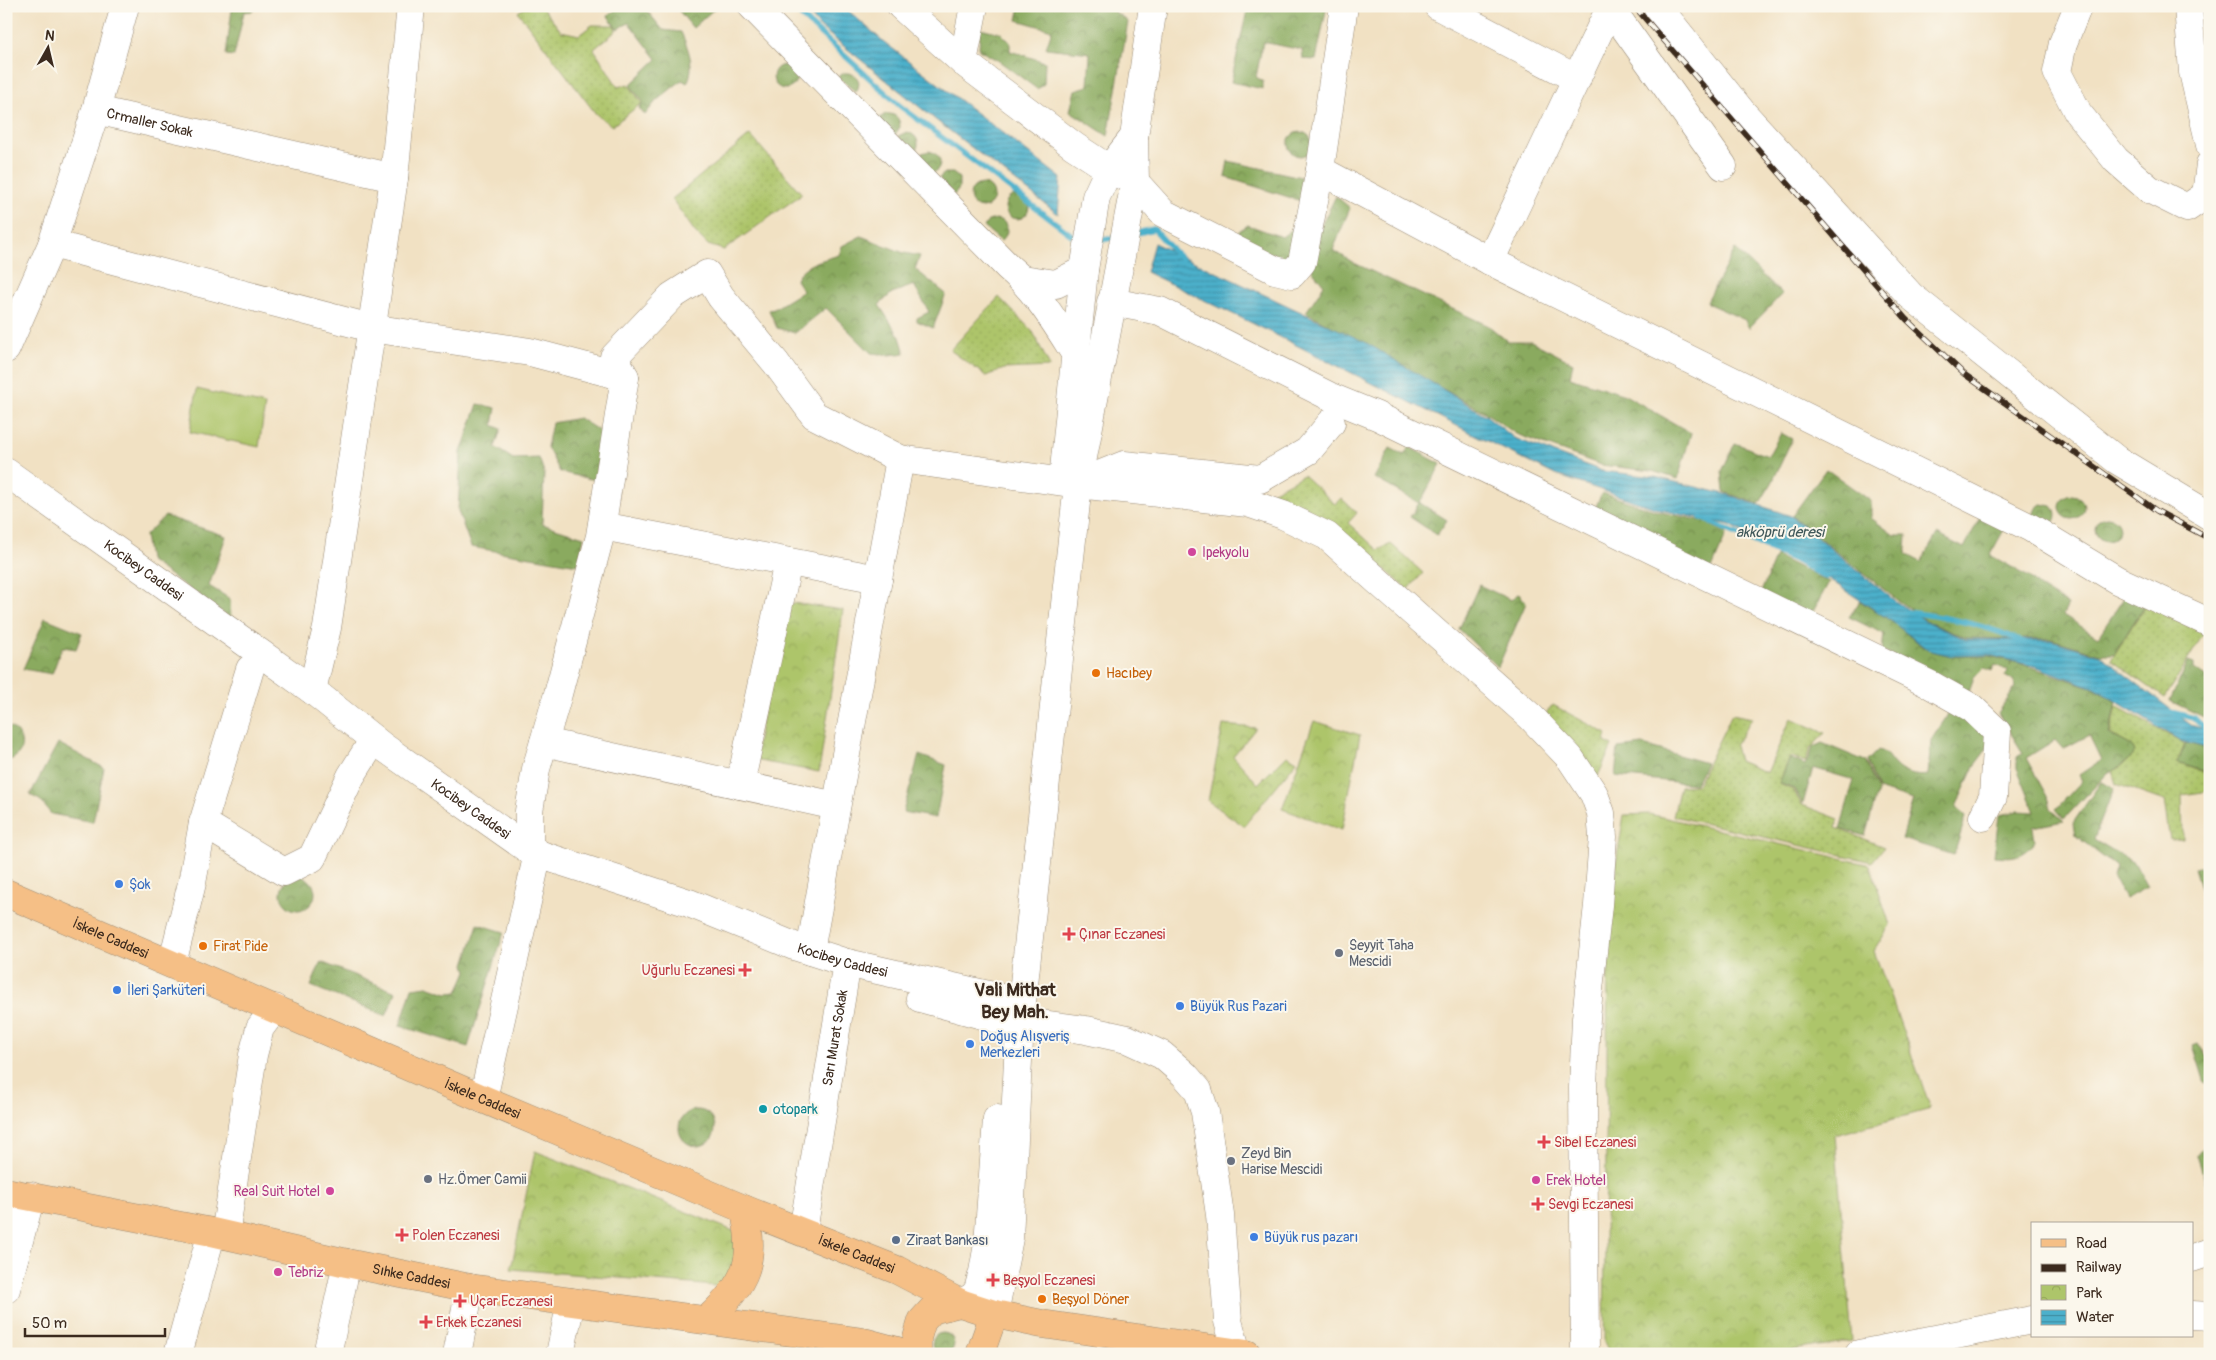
<svg xmlns="http://www.w3.org/2000/svg" width="2216" height="1360" font-family="Pangolin,sans-serif">
<defs>
<pattern id="grass-dots" width="8" height="8" patternUnits="userSpaceOnUse" patternTransform="scale(1.25)"><rect width="8" height="8" fill="#adc56a"/><path d="M2 2h.1M6 6h.1" fill="none" stroke="#96a95b" stroke-width="1.8" stroke-linecap="round"/></pattern>
<pattern id="forest-crowns" width="20" height="18" patternUnits="userSpaceOnUse" patternTransform="scale(1.25)"><rect width="20" height="18" fill="#8aaa5e"/><path d="M2 6a3 3 0 1 1 6 0M12 15a3 3 0 1 1 6 0" fill="none" stroke="#728b4d"/></pattern>
<pattern id="park-crowns" width="20" height="18" patternUnits="userSpaceOnUse" patternTransform="scale(1.25)"><rect width="20" height="18" fill="#adc56a"/><path d="M2 6a3 3 0 1 1 6 0M12 15a3 3 0 1 1 6 0" fill="none" stroke="#96a95b"/></pattern>
<pattern id="water-rules" width="6" height="5" patternUnits="userSpaceOnUse" patternTransform="scale(1.25)"><rect width="6" height="5" fill="#4cb0cb"/><path d="M0 2.5h6" fill="none" stroke="#408fa4"/></pattern>
</defs>
<rect width="100%" height="100%" fill="#fbf7ec"/>
<filter id="ink" filterUnits="userSpaceOnUse"><feTurbulence type="fractalNoise" baseFrequency=".02" numOctaves="2"/><feDisplacementMap in="SourceGraphic" scale="10" xChannelSelector="R" yChannelSelector="G"/><feConvolveMatrix kernelMatrix="1 2 1 2 8 2 1 2 1" color-interpolation-filters="sRGB"/></filter>
<filter id="wash" filterUnits="userSpaceOnUse"><feTurbulence type="fractalNoise" baseFrequency=".0096" numOctaves="4" result="noise"/><feDisplacementMap in="SourceGraphic" scale="20" xChannelSelector="R" yChannelSelector="G"/><feGaussianBlur stdDeviation="1.12" result="paint"/><feColorMatrix in="noise" values="0 0 0 0 0 0 0 0 0 0 0 0 0 0 0 0 0 1.4 0 .05"/><feComposite in="paint" operator="in"/></filter>
<g filter="url(#wash)">
<rect width="100%" height="100%" fill="#f1e1c3"/>
<g fill="url(#grass-dots)" stroke="#747844">
<path d="M527,6H541L561,31L579,35L592,25H614L616,31L594,49L618,87L628,84L642,103L612,126L596,114L518,12Z"/>
<path d="M750,135L802,194L724,250L708,245L695,232L672,199Z"/>
<path d="M999,297L1033,332L1050,367L1004,369L986,376L950,350Z"/>
<path d="M1303,475L1335,504L1341,498L1357,513L1348,523L1378,550L1391,544L1423,573L1408,590L1337,527L1268,494Z"/>
<path d="M2148,601L2204,633L2165,698L2111,660Z"/>
<path d="M1553,705L1607,734L1605,742L1612,746L1595,782L1546,713Z"/>
<path d="M2116,706L2185,744L2177,763L2210,774V791L2182,795L2183,839L2170,840L2164,801L2116,784L2112,771L2122,766L2135,753L2132,746L2110,734Z"/>
<path d="M1732,714L1752,718L1735,746L1739,761L1767,773L1791,718L1825,733L1810,749L1805,762L1790,756L1779,784L1793,790L1802,805L1839,819L1836,828L1884,847L1872,862L1673,816L1680,786L1697,785Z"/>
</g>
<g fill="url(#forest-crowns)" stroke="#626a3e">
<path d="M222,6H254L253,11L244,12L234,56L226,55L232,9Z"/>
<path d="M620,6H643L663,30L681,32C688,48 696,66 687,83L682,80L656,101L645,115L639,108L643,102L630,85L657,59L629,23L617,29L608,16Z"/>
<path d="M675,6H713L715,8L693,28Z"/>
<path d="M1020,6H1108L1128,22L1108,136L1070,111L1075,90L1088,86L1090,53L1046,48L1052,30L1017,20Z"/>
<path d="M1248,6H1327L1316,60L1303,59L1302,50L1263,42L1256,77L1263,81V89L1231,82Z"/>
<path d="M980,28L1001,33L1010,42V51L1045,62L1044,84L1037,89L999,61L979,50Z"/>
<circle cx="785" cy="77" r="12"/>
<path d="M844,73C856,72 863,81 856,92L838,77Z"/>
<path d="M885,114C894,113 900,117 900,127L894,136L879,119Z"/>
<path d="M907,132C919,135 922,147 912,154L898,136Z"/>
<circle cx="1300" cy="144" r="12"/>
<path d="M929,151C941,154 944,165 934,173L917,160L922,153Z"/>
<path d="M1228,161L1301,177V201L1225,177Z"/>
<path d="M945,173H953L959,178V189L954,195L939,178Z"/>
<circle cx="982" cy="196" r="12"/>
<circle cx="1017" cy="207" r="12"/>
<path d="M1336,196L1350,208L1333,250L1354,263L1489,326L1507,341H1531L1573,363L1570,377L1625,395L1691,433L1678,479L1652,471L1601,465L1516,434L1486,413L1306,312L1324,285L1312,270L1317,234Z"/>
<path d="M996,219L1003,221C1009,228 1008,235 1001,241L984,227L988,221Z"/>
<path d="M1248,225L1282,237L1295,227L1291,256L1285,259L1239,244V231Z"/>
<path d="M861,236L904,253L920,256L915,269L946,294L933,328L917,321V318L929,312L914,285L892,293L879,305L900,337L905,353L890,355L871,353L826,308L795,333L777,328L769,310L774,309L803,291L796,280C802,263 824,260 839,255L842,246Z"/>
<path d="M1735,249L1782,294L1749,328L1745,320L1709,304L1707,301Z"/>
<path d="M478,404L496,408L493,425L501,429L495,447L513,459L539,458L544,472L542,524L584,537L578,565L471,547L458,511L461,452Z"/>
<path d="M579,418L604,434L595,480L560,472L547,447L552,423Z"/>
<path d="M1781,433L1792,439L1772,483L1759,504L1724,492L1722,471L1735,443L1768,456Z"/>
<path d="M1409,447L1441,464L1420,503L1447,520L1437,535L1410,517L1419,503L1374,478L1390,448L1404,455Z"/>
<path d="M1826,469L1871,501V518L1894,535H1907L1906,554L1921,562L1937,534L1964,548L1986,506L2010,519L1990,555L2029,577L2039,587L2068,605L2063,615L2098,637L2129,590L2147,601L2114,654H2100L2051,639L1966,638L1930,623L1897,600L1792,516Z"/>
<path d="M1602,493L1660,512L1703,521L1727,533L1711,571L1593,513Z"/>
<circle cx="2072" cy="507" r="12"/>
<path d="M2041,504L2052,506C2058,513 2057,520 2050,526L2033,516L2035,509Z"/>
<path d="M165,516L226,536L209,586L230,599L231,619L149,560L145,535Z"/>
<circle cx="2107" cy="529" r="12"/>
<path d="M1776,556L1829,582L1810,617L1759,597Z"/>
<path d="M1479,585L1511,600L1519,593L1526,603L1498,667L1459,629Z"/>
<path d="M1860,601L1891,621L1927,650L1952,656H1989L2011,661L2010,665L2012,661L2094,688L2116,702L2109,734L2132,746L2135,753L2122,765L2106,775L2064,819L2056,809L2082,781L2079,775L2101,760L2089,735L2063,749L2055,740L2026,758L2049,800L2051,809L2064,821L2033,827L2035,841C2022,857 2015,858 1994,856L1999,815L2018,811L2035,812L2017,768V757L2023,753L1998,713L2016,687L2013,681L2005,676L2007,670L1995,665L1992,671L1984,668L1974,678L1968,695L1882,651L1884,634L1849,617Z"/>
<path d="M45,618L82,633L76,649L62,647L52,674L23,669Z"/>
<path d="M2188,662L2194,664V669L2210,679V720L2170,701Z"/>
<path d="M1952,709L1991,733L1990,745L1974,766L1956,807L1966,816L1954,855L1902,839L1913,800L1878,789L1867,761L1878,750C1888,753 1888,758 1895,765C1903,774 1917,777 1928,775L1931,740Z"/>
<path d="M7,726C26,732 27,757 6,761Z"/>
<path d="M58,743L104,768L93,822L51,814L40,800L30,795Z"/>
<path d="M1822,743L1865,761L1878,791L1865,836L1840,829L1854,780L1813,768L1803,804L1794,789L1779,783L1790,758L1805,765L1813,747Z"/>
<path d="M2186,743L2210,749V773L2178,763Z"/>
<path d="M1643,745L1706,763L1695,784L1615,776L1618,748Z"/>
<path d="M919,755L946,765L936,818L903,812Z"/>
<path d="M2101,782L2114,788L2094,839L2134,863L2147,887L2125,899L2113,877L2116,867L2075,835L2073,823Z"/>
<path d="M2210,865V913H2208L2194,868Z"/>
<circle cx="298" cy="893" r="17"/>
<path d="M478,924L504,932L468,1047L400,1026L412,988L427,986L447,993L458,992L467,971L465,964Z"/>
<path d="M321,962L396,992L386,1016L311,986Z"/>
<path d="M2198,1043L2210,1062V1081L2205,1083L2193,1045Z"/>
<circle cx="697" cy="1128" r="18"/>
<path d="M2210,1140V1196L2197,1155Z"/>
<circle cx="943" cy="1344" r="11"/>
</g>
<g fill="url(#park-crowns)" stroke="#747844">
<path d="M785,602L843,610L819,772L754,760Z"/>
<path d="M1314,721L1360,735L1342,830L1282,809Z"/>
<path d="M1223,725L1256,728L1233,756L1258,784L1287,755L1297,761L1244,826L1208,801Z"/>
<path d="M1649,814L1870,865L1890,925L1874,951L1931,1109L1835,1135L1852,1341L1767,1354H1610L1604,1342L1608,960L1617,857L1624,815Z"/>
<path d="M535,1151L741,1234L728,1287L511,1269Z"/>
</g>
<path fill="#adc56a" stroke="#747844" d="M197,389L265,405L259,447L190,432Z"/>
<g fill="url(#water-rules)" stroke="#446d74">
<path d="M803,6H843L884,42L1061,178L1058,214L937,121L820,27Z"/>
<path d="M1154,243L1365,342L1487,416L1514,438L1602,471L1655,477L1729,495L1791,516L1895,601L1929,623L1965,639L2051,640L2100,655L2191,725L2210,731V749L2180,741L2095,688L2037,667L1989,655L1952,656L1928,650L1891,621L1820,573L1730,525L1661,510L1553,474L1260,327L1146,272Z"/>
</g>
<g fill="none" stroke-linecap="round" stroke-linejoin="round">
<g stroke="#4cb0cb" stroke-width="5.5">
<path d="M790,6L900,106L1081,242"/>
<path d="M1133,234L1154,229L1181,259"/>
<path d="M1097,241L1117,237"/>
<path d="M1701,518L1795,560L1826,577"/>
<path d="M1907,612C1948,617 1988,625 2026,643"/>
<path d="M2170,712L2194,718L2210,734"/>
</g>
</g>
</g>
<g filter="url(#ink)">
<g fill="none" stroke-linecap="round" stroke-linejoin="round">
<g stroke="#968670" stroke-width="29">
<g id="minor">
<path d="M752,6L1008,267C1037,291 1056,324 1076,355"/>
<path d="M901,6L963,62L1074,146L1109,169L1135,182L1163,213L1275,270L1292,274L1302,262L1320,170L1344,6"/>
<path d="M1438,6L1577,79"/>
<path d="M1609,6L1723,166"/>
<path d="M1657,6L1742,112L1911,296L2117,460L2210,516"/>
<path d="M2078,6L2063,43L2057,72L2078,113L2116,160L2149,189L2187,208L2206,195L2210,164"/>
<path d="M2188,6L2193,72L2210,145"/>
<path d="M963,62L974,6"/>
<path d="M96,110L125,6"/>
<path d="M1320,170L1490,261L2031,528L2117,580L2210,623"/>
<path d="M52,244L371,328L530,352L625,377"/>
<path d="M1490,261L1610,8"/>
<path d="M1023,279L1056,284L1084,270"/>
<path d="M1111,302L1160,311L1333,398L1377,416L1931,685L1972,708L1997,732L1993,797L1983,817"/>
<path id="s1" d="M6,349L52,244L96,110L394,178"/>
<path d="M1064,470L1084,270L1096,197L1109,169L1134,137"/>
<path id="s2" d="M6,472L312,690L382,746L532,852L689,903L794,946L847,963L1006,999"/>
<path d="M1079,483L1124,465L1260,479L1308,451L1331,423"/>
<path d="M602,526L878,579"/>
<path d="M312,690L327,628L394,178L411,6"/>
<path d="M544,742L836,806"/>
<path d="M740,785L788,562"/>
<path d="M203,823L284,872L312,858L351,776L368,749"/>
<path d="M529,850V811L536,769L558,694L600,536L625,377L614,357L672,296L707,274L721,297L776,363L814,415L900,459L1078,484L1248,503L1283,515L1327,536L1531,717L1570,758L1594,794L1601,813L1603,837L1598,905L1586,1018L1583,1087L1585,1354"/>
<path d="M810,951L900,459"/>
<path d="M172,964L192,883L203,823L250,669"/>
<path d="M920,998L1004,1021"/>
<path d="M1020,1021L1086,1030L1127,1039L1162,1055L1184,1074L1198,1090L1205,1112L1220,1215L1228,1321L1237,1352"/>
<path d="M483,1099L538,853"/>
<path id="s3" d="M803,1231L847,963"/>
<path d="M225,1235L253,1055L260,1028L275,1008"/>
<path d="M2192,1258L2210,1252"/>
<path d="M6,1289L31,1196"/>
<path d="M960,1303L973,1297L978,1290L983,1272L988,1244L997,1119"/>
<path d="M994,1314L1009,1238L1020,1021L1078,484L1135,182L1134,137L1153,6"/>
<path d="M2192,1315L2210,1316"/>
<path d="M178,1354L212,1232"/>
<path d="M327,1354L347,1263"/>
<path d="M457,1354L470,1288"/>
<path d="M560,1354L571,1302"/>
<path d="M1859,1354L2032,1320"/>
</g>
</g>
<g stroke="#968670" stroke-width="29">
<g id="major">
<path id="s4" d="M6,893L483,1099L744,1209L897,1270L960,1303"/>
<path id="s5" d="M6,1192L212,1232L347,1263L470,1288L864,1342L909,1354"/>
<path d="M994,1314L1042,1324L1247,1354"/>
<path d="M708,1319C746,1284 757,1260 744,1209"/>
<path d="M917,1354V1338L922,1321L932,1310L960,1303L994,1314L980,1354"/>
</g>
</g>
<use href="#minor" stroke="#fff" stroke-width="28"/>
<use href="#major" stroke="#f5bf86" stroke-width="28"/>
<g stroke="#3b2a1e" stroke-width="5.5">
<path id="rail" d="M1634,6L1906,319L1964,374L2157,511L2210,539"/>
</g>
<use href="#rail" stroke="#fbf7ec" stroke-width="4" stroke-dasharray="11" stroke-linecap="butt"/>
</g>
</g>
<g fill="#d1479c" stroke="#fbf7ec" stroke-width="2">
<circle cx="1192" cy="552" r="5"/>
<circle cx="1536" cy="1180" r="5"/>
<circle cx="330" cy="1191" r="5"/>
<circle cx="278" cy="1272" r="5"/>
</g>
<g fill="#e8710a" stroke="#fbf7ec" stroke-width="2">
<circle cx="1096" cy="673" r="5"/>
<circle cx="203" cy="946" r="5"/>
<circle cx="1042" cy="1299" r="5"/>
</g>
<g fill="#3f7fe0" stroke="#fbf7ec" stroke-width="2">
<circle cx="119" cy="884" r="5"/>
<circle cx="117" cy="990" r="5"/>
<circle cx="1180" cy="1006" r="5"/>
<circle cx="970" cy="1044" r="5"/>
<circle cx="1254" cy="1237" r="5"/>
</g>
<g fill="#e0444e" stroke="#fbf7ec" stroke-width="2">
<path d="M1066.5 926.5h5v5h5v5h-5v5h-5v-5h-5v-5h5z"/>
<path d="M742.5 962.5h5v5h5v5h-5v5h-5v-5h-5v-5h5z"/>
<path d="M1541.5 1134.5h5v5h5v5h-5v5h-5v-5h-5v-5h5z"/>
<path d="M1535.5 1196.5h5v5h5v5h-5v5h-5v-5h-5v-5h5z"/>
<path d="M399.5 1227.5h5v5h5v5h-5v5h-5v-5h-5v-5h5z"/>
<path d="M990.5 1272.5h5v5h5v5h-5v5h-5v-5h-5v-5h5z"/>
<path d="M457.5 1293.5h5v5h5v5h-5v5h-5v-5h-5v-5h5z"/>
<path d="M423.5 1314.5h5v5h5v5h-5v5h-5v-5h-5v-5h5z"/>
</g>
<g fill="#6b7280" stroke="#fbf7ec" stroke-width="2">
<circle cx="1339" cy="953" r="5"/>
<circle cx="1231" cy="1161" r="5"/>
<circle cx="428" cy="1179" r="5"/>
</g>
<circle fill="#0f9aa8" stroke="#fbf7ec" stroke-width="2" cx="763" cy="1109" r="5"/>
<circle fill="#5c6f8a" stroke="#fbf7ec" stroke-width="2" cx="896" cy="1240" r="5"/>
<g text-anchor="middle" dominant-baseline="central" stroke-width="4" stroke-linejoin="round" paint-order="stroke">
<g font-size="14" fill="#3b2a1e" stroke="#fbf7ec">
<text stroke="none"><textPath href="#s1" startOffset="311">Crmaller Sokak</textPath></text>
<text stroke="none"><textPath href="#s2" startOffset="169">Kocibey Caddesi</textPath></text>
<text stroke="none"><textPath href="#s2" startOffset="574">Kocibey Caddesi</textPath></text>
<text stroke="none"><textPath href="#s4" startOffset="114">İskele Caddesi</textPath></text>
<text stroke="none"><textPath href="#s2" startOffset="978">Kocibey Caddesi</textPath></text>
<text stroke="none"><textPath href="#s3" startOffset="196">Sarı Murat Sokak</textPath></text>
<text stroke="none"><textPath href="#s4" startOffset="519">İskele Caddesi</textPath></text>
<text stroke="none"><textPath href="#s4" startOffset="924">İskele Caddesi</textPath></text>
<text stroke="none"><textPath href="#s5" startOffset="414">Sıhke Caddesi</textPath></text>
</g>
<g font-size="14" fill="#b23c85" stroke="#fbf7ec" text-anchor="start">
<text x="1202" y="552">Ipekyolu</text>
<text x="1546" y="1180">Erek Hotel</text>
<text x="320" y="1191" text-anchor="end">Real Suit Hotel</text>
<text x="288" y="1272">Tebriz</text>
</g>
<g font-size="14" fill="#c56008" stroke="#fbf7ec" text-anchor="start">
<text x="1106" y="673">Hacıbey</text>
<text x="213" y="946">Firat Pide</text>
<text x="1052" y="1299">Beşyol Döner</text>
</g>
<g font-size="14" fill="#366cbe" stroke="#fbf7ec" text-anchor="start">
<text x="129" y="884">Şok</text>
<text x="127" y="990">İleri Şarküteri</text>
<text x="1190" y="1006">Büyük Rus Pazari</text>
<text x="980" y="1036">Doğuş Alışveriş<tspan x="980" dy="16">Merkezleri</tspan></text>
<text x="1264" y="1237">Büyük rus pazarı</text>
</g>
<g font-size="14" fill="#be3a42" stroke="#fbf7ec" text-anchor="start">
<text x="1079" y="934">Çınar Eczanesi</text>
<text x="735" y="970" text-anchor="end">Uğurlu Eczanesi</text>
<text x="1554" y="1142">Sibel Eczanesi</text>
<text x="1548" y="1204">Sevgi Eczanesi</text>
<text x="412" y="1235">Polen Eczanesi</text>
<text x="1003" y="1280">Beşyol Eczanesi</text>
<text x="470" y="1301">Uçar Eczanesi</text>
<text x="436" y="1322">Erkek Eczanesi</text>
</g>
<g font-size="14" fill="#5b616d" stroke="#fbf7ec" text-anchor="start">
<text x="1349" y="945">Seyyit Taha<tspan x="1349" dy="16">Mescidi</tspan></text>
<text x="1241" y="1153">Zeyd Bin<tspan x="1241" dy="16">Harise Mescidi</tspan></text>
<text x="438" y="1179">Hz.Ömer Camii</text>
</g>
<g font-size="14" fill="#0d838f" stroke="#fbf7ec" text-anchor="start">
<text x="773" y="1109">otopark</text>
</g>
<g font-size="14" fill="#4e5e75" stroke="#fbf7ec" text-anchor="start">
<text x="906" y="1240">Ziraat Bankası</text>
</g>
<g font-size="15" font-style="italic" fill="#41595b" stroke="#fbf7ec">
<text x="1780" y="532">akköprü deresi</text>
</g>
<g font-size="19" font-weight="bold" fill="#3b2a1e" stroke="#fbf7ec">
<text x="1015" y="990">Vali Mithat<tspan x="1015" dy="22">Bey Mah.</tspan></text>
</g>
</g>
<rect width="2216" height="1360" fill="none" stroke="#fbf7ec" stroke-width="25"/>
<rect x="2031" y="1222" width="162" height="115" fill="#fbf7ec" stroke="#aea59a"/>
<rect x="2041" y="1239" width="25" height="8" fill="#f5bf86" stroke="#aea59a"/>
<text x="2076" y="1248" font-size="15" fill="#3b2a1e">Road</text>
<rect x="2041" y="1264" width="25" height="8" fill="#3b2a1e" stroke="#aea59a"/>
<text x="2076" y="1272" font-size="15" fill="#3b2a1e">Railway</text>
<rect x="2041" y="1285" width="25" height="15" fill="url(#park-crowns)" stroke="#aea59a"/>
<text x="2076" y="1298" font-size="15" fill="#3b2a1e">Park</text>
<rect x="2041" y="1310" width="25" height="15" fill="url(#water-rules)" stroke="#aea59a"/>
<text x="2076" y="1322" font-size="15" fill="#3b2a1e">Water</text>
<g transform="translate(48 48) rotate(8)" stroke="#fbf7ec" stroke-width="4" paint-order="stroke">
<path d="M0-4L9 19L0 12L-9 19Z" fill="#3b2a1e"/>
<text y="-8" font-size="14" font-weight="bold" text-anchor="middle" fill="#3b2a1e">N</text>
</g>
<path d="M25 1328v8h140v-8" fill="none" stroke="#3b2a1e" stroke-width="2.5"/>
<text x="32" y="1328" font-size="15" fill="#3b2a1e" stroke="#fbf7ec" stroke-width="4" paint-order="stroke">50 m</text>
</svg>
